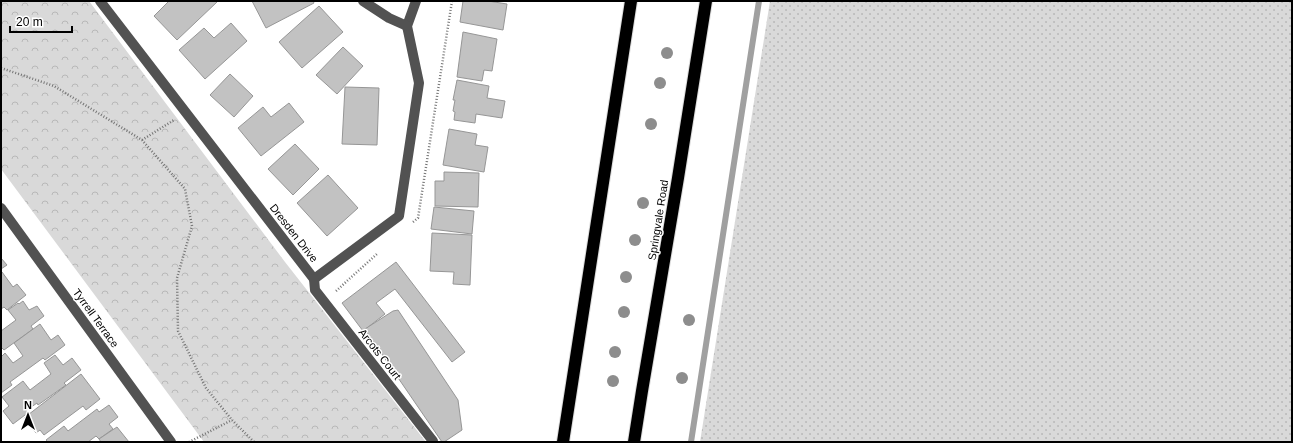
<svg xmlns="http://www.w3.org/2000/svg" width="1293" height="443" font-family="Helvetica,sans-serif">
<defs>
<pattern id="grass-dots" width="8" height="8" patternUnits="userSpaceOnUse"><rect width="8" height="8" fill="#d9d9d9"/><path d="M2 2h.1M6 6h.1" fill="none" stroke="#b8b8b8" stroke-width="1.8" stroke-linecap="round"/></pattern>
<pattern id="park-crowns" width="20" height="18" patternUnits="userSpaceOnUse"><rect width="20" height="18" fill="#d9d9d9"/><path d="M2 6a3 3 0 1 1 6 0M12 15a3 3 0 1 1 6 0" fill="none" stroke="#b8b8b8"/></pattern>
</defs>
<rect width="100%" height="100%" fill="#fff"/>
<path fill="url(#grass-dots)" d="M770,1H1292V442H700Z"/>
<path fill="url(#park-crowns)" d="M1,1H89L285,262L426,442H204L1,169Z"/>
<g fill="none" stroke-linecap="round" stroke-linejoin="round">
<path stroke="#a0a0a0" stroke-width="6" d="M691,442L759,1"/>
</g>
<g fill="#c2c2c2" stroke="#969696">
<path d="M169,1H216L217,2L177,40L154,16Z"/>
<path d="M252,1H313L314,3L266,28Z"/>
<path d="M463,1H488L507,4L503,30L460,22Z"/>
<path d="M319,6L343,32L302,68L279,42Z"/>
<path d="M231,23L247,41L205,79L179,50L204,28L214,38Z"/>
<path d="M463,32L497,39L492,71L484,70L482,81L457,77Z"/>
<path d="M343,47L363,66L337,94L316,75Z"/>
<path d="M230,74L253,96L234,117L210,95Z"/>
<path d="M457,80L489,86L487,98L505,101L502,118L476,114L475,123L454,120L455,112L453,111L455,100H453Z"/>
<path d="M345,87L379,88L377,145L342,144Z"/>
<path d="M289,103L304,122L261,156L238,128L263,107L271,117Z"/>
<path d="M449,129L477,134L475,145L488,147L484,172L443,165Z"/>
<path d="M295,144L319,169L293,195L268,169Z"/>
<path d="M444,172L479,173L478,207L435,206V181H444Z"/>
<path d="M328,175L358,208L327,236L297,203Z"/>
<path d="M434,207L474,211L472,234L431,229Z"/>
<path d="M432,233L472,235L470,285L453,284L454,272L430,271Z"/>
<path d="M1,258L7,265L1,269Z"/>
<path d="M396,262L465,352L452,362L395,289L376,303L385,314L363,331L342,303Z"/>
<path d="M2,272L13,287L17,284L26,295L7,310L4,307L1,309V274Z"/>
<path d="M23,301L29,310L37,306L44,316L31,326L33,329L4,350L2,348L1,349V331L16,320L8,310L18,303L19,304Z"/>
<path d="M398,310L458,400L462,430L444,442H442L366,331L365,329L393,311Z"/>
<path d="M40,324L51,340L58,335L65,345L45,360L43,358L10,382L12,385L1,393V357L5,353L13,363L23,356L14,343Z"/>
<path d="M55,355L63,365L72,358L81,370L64,383L66,385L38,405L37,403L27,410L29,412L13,424L3,411L9,406L2,397L23,381L30,390L51,374L44,363Z"/>
<path d="M81,374L100,399L86,410L83,406L44,435L40,430L36,433L24,418Z"/>
<path d="M109,405L118,417L109,424L113,429L99,439L96,436L88,442H48L46,440L64,426L68,431L97,409L99,412Z"/>
<path d="M117,427L129,442H101L99,439Z"/>
</g>
<g fill="none" stroke-linecap="round" stroke-linejoin="round">
<g stroke="#dbdbdb" stroke-width="14">
<g id="highway">
<path d="M563,442L631,1"/>
<path d="M634,442L642,391L678,178L706,1"/>
</g>
</g>
<g stroke="#747474" stroke-width="2.5" stroke-dasharray="1 2" stroke-linecap="butt">
<path d="M1,68L54,86L142,140L185,189L192,226L177,278L178,331L206,388L232,420L254,442"/>
<path d="M142,140L174,120"/>
<path d="M413,222L418,218L452,1"/>
<path d="M336,291L378,253"/>
<path d="M189,442L232,420"/>
</g>
<g stroke="#525252" stroke-width="10">
<path d="M100,1L314,279L399,216L419,83L407,26L416,1"/>
<path d="M363,1L389,18L407,26"/>
<path d="M1,208L171,442"/>
<path d="M314,279L315,290L433,441"/>
</g>
<use href="#highway" stroke="#000" stroke-width="12"/>
</g>
<g fill="#8d8d8d">
<circle cx="667" cy="53" r="6"/>
<circle cx="660" cy="83" r="6"/>
<circle cx="651" cy="124" r="6"/>
<circle cx="643" cy="203" r="6"/>
<circle cx="635" cy="240" r="6"/>
<circle cx="626" cy="277" r="6"/>
<circle cx="624" cy="312" r="6"/>
<circle cx="689" cy="320" r="6"/>
<circle cx="615" cy="352" r="6"/>
<circle cx="682" cy="378" r="6"/>
<circle cx="613" cy="381" r="6"/>
</g>
<g text-anchor="middle" dominant-baseline="central" stroke-width="3" stroke-linejoin="round" paint-order="stroke">
<g font-size="11" fill="#000" stroke="#fff">
<text transform="translate(658 220) rotate(-81)">Springvale Road</text>
<text transform="translate(294 233) rotate(52)">Dresden Drive</text>
<text transform="translate(96 318) rotate(54)">Tyrrell Terrace</text>
<text transform="translate(380 354) rotate(52)">Arcots Court</text>
</g>
</g>
<rect width="1293" height="443" fill="none" stroke="#000000" stroke-width="4"/>
<g transform="translate(28 415)" stroke="#ffffff" stroke-width="3" paint-order="stroke">
<path d="M0-3L7 15L0 10L-7 15Z" fill="#000000"/>
<text y="-6" font-size="11" font-weight="bold" text-anchor="middle" fill="#000000">N</text>
</g>
<path d="M10 26v6h62v-6" fill="none" stroke="#000000" stroke-width="2"/>
<text x="16" y="26" font-size="12" fill="#000000" stroke="#ffffff" stroke-width="3" paint-order="stroke">20 m</text>
</svg>
